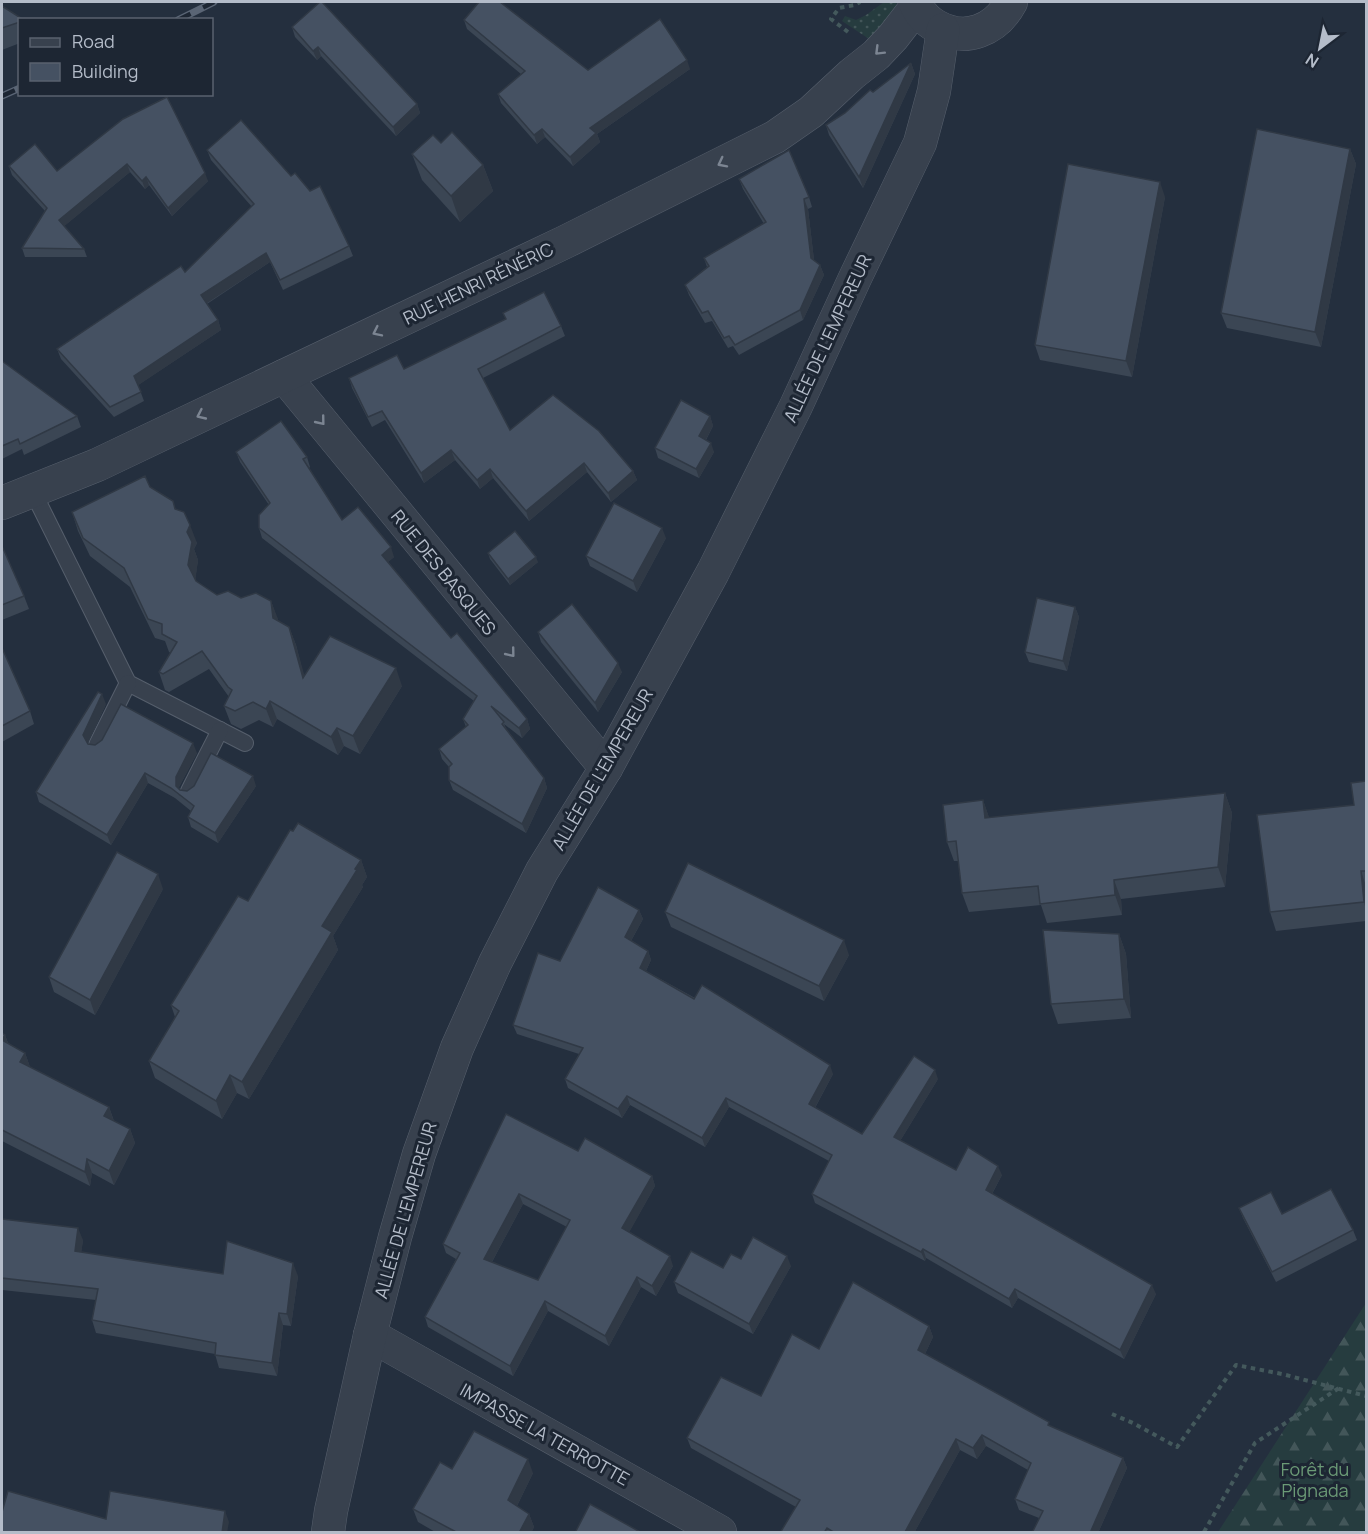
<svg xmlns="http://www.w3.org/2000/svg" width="1368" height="1534" font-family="Manrope,sans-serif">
<defs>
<pattern id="grass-dots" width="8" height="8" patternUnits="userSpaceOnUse" patternTransform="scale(1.5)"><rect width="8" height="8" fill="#263c3f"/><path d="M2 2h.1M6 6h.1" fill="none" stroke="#435659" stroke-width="1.8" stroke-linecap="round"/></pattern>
<pattern id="forest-firs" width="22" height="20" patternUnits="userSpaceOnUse" patternTransform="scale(1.5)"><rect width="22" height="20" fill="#263c3f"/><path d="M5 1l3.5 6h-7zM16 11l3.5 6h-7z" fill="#435659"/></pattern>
</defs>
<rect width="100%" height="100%" fill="#242f3e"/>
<path fill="url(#grass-dots)" d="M884,2H897L891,21L875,43L842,21L845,16L856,20L866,15Z"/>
<path fill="url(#forest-firs)" d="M1366,1303V1532H1218Z"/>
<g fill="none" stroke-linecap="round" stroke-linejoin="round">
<g stroke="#565f6c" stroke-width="18">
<g id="service">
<path d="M32,490L128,683L245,743"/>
<path d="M97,745L128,683"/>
<path d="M189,791L220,730"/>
</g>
</g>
<g stroke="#565f6c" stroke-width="34">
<g id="minor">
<path d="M284,376L606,768"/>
<path d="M2,503L97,465L565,242L775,137L811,112L852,74L876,55L893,37L917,6"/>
<path d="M370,1335L720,1532"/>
</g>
</g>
<g stroke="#565f6c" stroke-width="34">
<g id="tertiary">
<path d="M915,2C919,12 927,21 936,26C966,43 996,30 1011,2"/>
<path d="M328,1532L331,1511L370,1335L395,1237L419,1154L457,1048L495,963L542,871L606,768L713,572L796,406L855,278L920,143L934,91L943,30"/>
</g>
</g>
<g stroke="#44595c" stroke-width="4" stroke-dasharray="4.5 4.5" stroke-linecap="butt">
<path d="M848,32L831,19L839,8L855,5L860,2"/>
<path d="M1112,1414L1133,1423L1177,1447L1236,1365L1282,1374L1366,1396"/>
<path d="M1204,1532L1255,1443L1339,1388"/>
</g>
<use href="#service" stroke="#38414e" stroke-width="16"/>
<use href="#minor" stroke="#38414e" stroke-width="33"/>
<use href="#tertiary" stroke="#38414e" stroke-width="33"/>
<g stroke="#5a6575" stroke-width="7">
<g id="rail">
<path d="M178,20L214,2"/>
<path d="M2,96L20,88"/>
</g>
</g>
<use href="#rail" stroke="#1d2633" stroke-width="4.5" stroke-dasharray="14" stroke-linecap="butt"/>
</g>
<g fill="#3b4654" fill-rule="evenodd">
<path d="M2,6L20,20V43L2,50Z"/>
<path d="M464,20L588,70L690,69L597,134L600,142L573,166L545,137L537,144L501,103L498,94L521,74L467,29Z"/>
<path d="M292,27L417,104L420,113L396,136L321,56L317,60L295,37Z"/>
<path d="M911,63L915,74L863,188L829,135L826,125L845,113Z"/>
<path d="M123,119L208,181L172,216L149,185L145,189L130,172L64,226L84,249L87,257H25L22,248L45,211L12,175L9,166L57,171Z"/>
<path d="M441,143L483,165L493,191L460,222L422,180L412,154Z"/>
<path d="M1350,149L1356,164L1321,347L1227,328L1221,313Z"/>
<path d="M207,150L349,246L353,256L283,290L270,262L207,304L218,320L221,330L138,385L144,401L114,417L61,359L57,349L185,272L252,207L211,160Z"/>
<path d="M739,179L809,197L812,207L808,209L814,260L820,265L824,275L803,320L739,355L733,346L728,348L712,321L705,323L689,295L685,285L707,267L704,258L764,224L743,189Z"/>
<path d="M1165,197L1132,377L1040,360L1035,345Z"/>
<path d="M503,313L561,326L565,336L483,378L510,430L633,471L637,480L611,502L587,472L529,521L493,478L480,489L455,460L424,483L385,420L372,427L352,388L349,378L404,369L506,320Z"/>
<path d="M2,361L77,416L81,427L24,455L22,449L2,459Z"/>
<path d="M710,416L713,426L706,440L714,452L699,478L658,458L655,448Z"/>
<path d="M236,452L307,457L310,467L309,468L342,520L394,557L388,562L451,638L527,719L530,729L522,738L504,724L507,730L544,778L547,788L526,833L453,790L449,780V767L442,759L439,749L466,727L463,719L474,701L262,538L259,528L269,505L240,462Z"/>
<path d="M150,487L176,509L197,543L194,549L198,560L195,580L196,581L217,595L271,601L278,621L289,627L296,645L304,677L402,686L360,754L344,746L338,755L277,719L273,727L259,720L241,729L231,724L224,706L229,697L209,669L169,692L165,690L159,672L171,653L169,652L165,641L155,638L130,587L90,556L78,531L72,512Z"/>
<path d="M666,538L637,592L590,566L586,556Z"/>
<path d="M2,546L24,596L29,609L2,620Z"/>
<path d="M488,553L538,562L510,585L490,559Z"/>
<path d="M1075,607L1079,617L1067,671L1029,662L1025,652Z"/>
<path d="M538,632L622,672L598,712L541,642Z"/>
<path d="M2,648L30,711L34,724L2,742Z"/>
<path d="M106,704L88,743V744L95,745L197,753L179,787L180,790L187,791L256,786L218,843L191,827L188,817L191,811L175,798L148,783L111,845L39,802L36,792Z"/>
<path d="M1366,781V921L1276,931L1270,912L1354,805Z"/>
<path d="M1225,793L1232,813L1225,887L1121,899L1122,915L1047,923L1041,905L969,912L962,893L958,861H954L947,842L983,800L989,818Z"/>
<path d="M361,860L367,877L362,885L363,887L333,936L338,950L249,1099L237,1093L222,1119L155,1078L149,1061L175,1017L171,1005L248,901Z"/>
<path d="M163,889L95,1015L54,992L49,977Z"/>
<path d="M639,910L643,919L631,941L648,951L651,960L646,971L833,1074L815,1108L862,1134L938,1079L900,1141L956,1170L1002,1175L992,1194L1156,1294L1124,1359L1018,1298L1012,1308L926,1258L925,1261L815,1203L812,1194L829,1161L729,1107L705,1147L630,1105L622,1118L568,1088L565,1079L579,1054L517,1034L513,1025L560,961Z"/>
<path d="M665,912L849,955L824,1001L671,927Z"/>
<path d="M1119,934L1126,954L1131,1018L1058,1024L1051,1004Z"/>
<path d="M2,1033L5,1035L8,1043L25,1053L30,1067L109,1107L114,1121L130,1129L135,1143L114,1185L92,1173L90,1186L2,1141Z"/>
<path d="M578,1151L652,1176L655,1186L629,1232L673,1266L656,1296L641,1287L609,1346L548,1311L513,1376L428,1327L425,1317L456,1259L446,1253L443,1244ZM523,1204L567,1227L538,1280L492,1262Z"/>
<path d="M1239,1208L1282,1214L1353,1230L1357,1240L1276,1282L1243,1218Z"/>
<path d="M2,1219L83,1240L81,1252L223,1274L298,1276L291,1326L283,1325L277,1376L219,1368L215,1354L96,1333L92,1320L96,1300L2,1290Z"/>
<path d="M741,1259L791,1266L753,1334L678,1293L674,1282L723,1268Z"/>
<path d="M929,1326L933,1337L925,1354L1051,1427L1123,1458L1127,1468L1098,1533H1032L1039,1518L1019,1510L1015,1499L1028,1470L986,1446L977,1459L960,1450L914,1533H780L796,1507L691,1448L687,1438L761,1396L819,1349Z"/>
<path d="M452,1469L533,1473L517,1506L529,1514L534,1527L531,1533H437L418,1522L413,1509Z"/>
</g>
<g fill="#303945">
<path d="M318,47L321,56L317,60L313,51Z"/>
<path d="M687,60L690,69L597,134L600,142L573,166L570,157L590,128Z"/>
<path d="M911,63L915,74L863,188L859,177Z"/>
<path d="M417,104L420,113L396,136L393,127Z"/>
<path d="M542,129L545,137L537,144L534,135Z"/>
<path d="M1350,149L1356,164L1321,347L1315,332Z"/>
<path d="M127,164L130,172L62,228L59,220Z"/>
<path d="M483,165L493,191L460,222L451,196Z"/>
<path d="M205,173L208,181L172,216L168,208Z"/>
<path d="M146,177L149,185L145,189L142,181Z"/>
<path d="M1160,182L1165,197L1132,377L1126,361Z"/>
<path d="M804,199L808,209L815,268L811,258Z"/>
<path d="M266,253L270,262L204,305L201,295Z"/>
<path d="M820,265L824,275L803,320L800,310Z"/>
<path d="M218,320L221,330L137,386L134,376Z"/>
<path d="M710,416L713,426L703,445L699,436Z"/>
<path d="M711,443L714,452L699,478L696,469Z"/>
<path d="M451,450L455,460L424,483L421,473Z"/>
<path d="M584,463L587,472L529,521L526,511Z"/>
<path d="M490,469L493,478L480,489L477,480Z"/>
<path d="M633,471L637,480L611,502L608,493Z"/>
<path d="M190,525L197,543L194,549L198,560L195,583L188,565L187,532Z"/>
<path d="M662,528L666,538L637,592L633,581Z"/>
<path d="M391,547L394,557L386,564L382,555Z"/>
<path d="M536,557L538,562L510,585L508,579Z"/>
<path d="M271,601L278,619L279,637L273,618Z"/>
<path d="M1075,607L1079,617L1067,671L1063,661Z"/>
<path d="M289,627L296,645L310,696L303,678Z"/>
<path d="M618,663L622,672L598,712L595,703Z"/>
<path d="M396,668L402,686L360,754L353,736Z"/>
<path d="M102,694L106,704L87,745L83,735Z"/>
<path d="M270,701L277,719L273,727L266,709Z"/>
<path d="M527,719L530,729L522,738L519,728Z"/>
<path d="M337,728L344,746L338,755L331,737Z"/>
<path d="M193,743L197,753L179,787L180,796L176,786V777Z"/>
<path d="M145,773L148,783L111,845L107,835Z"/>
<path d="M253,776L256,786L218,843L215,833Z"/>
<path d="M544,778L547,788L526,833L522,824Z"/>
<path d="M1225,793L1232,813L1225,887L1218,867Z"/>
<path d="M983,800L990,820L985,818Z"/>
<path d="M361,860L367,877L362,885L363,887L333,936L338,950L249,1099L242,1082L322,926Z"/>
<path d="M1361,871L1366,886V910L1364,902Z"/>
<path d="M158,874L163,889L95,1015L90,1000Z"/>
<path d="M1114,880L1121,899L1122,915L1115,895Z"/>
<path d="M639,910L643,919L628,946L625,937Z"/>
<path d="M1119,934L1126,954L1131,1018L1124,999Z"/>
<path d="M844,940L849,955L824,1001L819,986Z"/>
<path d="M648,951L651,960L643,977L640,968Z"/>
<path d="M5,1035L10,1049L2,1040Z"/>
<path d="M25,1053L30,1067L20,1062Z"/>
<path d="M830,1065L833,1074L812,1113L809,1104Z"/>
<path d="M935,1070L938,1079L897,1146L894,1137Z"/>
<path d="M230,1075L237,1093L222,1119L216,1101Z"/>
<path d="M627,1096L630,1105L622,1118L618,1109Z"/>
<path d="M726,1098L729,1107L705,1147L702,1138Z"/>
<path d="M109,1107L114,1122L104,1116Z"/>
<path d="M130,1129L135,1143L114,1185L109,1171Z"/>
<path d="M87,1159L92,1173L90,1186L85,1172Z"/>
<path d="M998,1166L1002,1175L989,1199L986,1190Z"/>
<path d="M652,1176L655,1186L626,1238L622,1228Z"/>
<path d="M519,1194L523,1204L488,1269L484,1259Z"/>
<path d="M78,1228L83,1240L80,1263L75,1251Z"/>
<path d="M923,1249L926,1258L925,1261L921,1252Z"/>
<path d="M670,1256L673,1266L656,1296L652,1286Z"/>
<path d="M787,1256L791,1266L753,1334L749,1324Z"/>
<path d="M293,1263L298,1276L291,1326L287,1314Z"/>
<path d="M637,1277L641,1287L609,1346L605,1336Z"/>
<path d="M1152,1285L1156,1294L1124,1359L1120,1350Z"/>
<path d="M1015,1289L1018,1298L1012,1308L1009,1299Z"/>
<path d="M545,1301L548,1311L513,1376L510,1366Z"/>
<path d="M279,1313L283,1325L277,1376L272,1363Z"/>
<path d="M929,1326L933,1337L922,1360L918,1350Z"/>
<path d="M982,1435L986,1446L977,1459L973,1448Z"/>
<path d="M956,1439L960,1450L914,1533H905Z"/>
<path d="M1123,1458L1127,1468L1098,1533H1090Z"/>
<path d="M528,1459L533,1473L513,1514L508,1500Z"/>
<path d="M225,1511L229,1522L227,1533H222Z"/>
<path d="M529,1514L534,1527L531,1533H519Z"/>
</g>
<g fill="#455162" stroke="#303945" stroke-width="1.5" fill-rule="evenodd">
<path d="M320,2H322L417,104L393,127L318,47L313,51L292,27Z"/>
<path d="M479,2H500L588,70L660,19L687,60L590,128L596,133L570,157L542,129L534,135L498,94L525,71L464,20Z"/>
<path d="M2,6L24,20H20V22L2,28Z"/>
<path d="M911,63L859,177L826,125L845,113L870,90L873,92Z"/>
<path d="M167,97L205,173L168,208L146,177L142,181L127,164L59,220L84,249L22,248L47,208L9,166L35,144L57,171L123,119Z"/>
<path d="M241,120L291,176L295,173L310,191L320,186L349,246L280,280L266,253L201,295L218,320L134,376L141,392L110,407L57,349L181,266L185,272L254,204L207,150Z"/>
<path d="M1257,129L1350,149L1315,332L1221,313Z"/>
<path d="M452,132L483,165L451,196L412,154L433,135L441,143Z"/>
<path d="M789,150L809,197L804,199L811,258L820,265L800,310L735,345L729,336L724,338L708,311L702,313L685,285L709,266L704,258L766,222L739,179Z"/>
<path d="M1068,164L1160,182L1126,361L1035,345Z"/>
<path d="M544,292L561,326L478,369L510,430L553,395L599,431L633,471L608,493L584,463L526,511L490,469L477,480L451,450L421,473L382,411L368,417L349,378L397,355L404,369L506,319L503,313Z"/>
<path d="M2,361L77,416L20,444L18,439L2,446Z"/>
<path d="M681,400L710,416L699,436L711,443L696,469L655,448Z"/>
<path d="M281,421L307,457L303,459L342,520L358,507L391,547L382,555L451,638L457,633L527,719L519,728L491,706L504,722L502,724L544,778L522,824L449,780V767L452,764L439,749L468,725L463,719L477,696L259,528V515L270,503L236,452Z"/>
<path d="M145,476L150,487L173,501L175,509L184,512L190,525L187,532L192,542L188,565L196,581L217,595L228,591L241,598L256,593L271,601L273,618L289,627L303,678L330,636L396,668L353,736L337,728L331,737L270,701L266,709L253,702L235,711L224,706L232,690L228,687L202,651L163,674L159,672L177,642L162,634V624L148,619L124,568L83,538L72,512Z"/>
<path d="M614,503L662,528L633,581L586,556Z"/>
<path d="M515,531L536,557L508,579L488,553Z"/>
<path d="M2,546L24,596L2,605Z"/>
<path d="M1037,598L1075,607L1063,661L1025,652Z"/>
<path d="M572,604L618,663L595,703L538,632Z"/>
<path d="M2,648L30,711L2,726Z"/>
<path d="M98,692L102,694L83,735L88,744L95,745L102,740L121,704L193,743L176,777V786L180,790L187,791L194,786L211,753L253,776L215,833L188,817L194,806L171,788L145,773L107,835L36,792Z"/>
<path d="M1366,781V871H1361L1364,902L1270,912L1257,815L1354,805L1351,783Z"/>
<path d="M1225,793L1218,867L1114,880L1115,895L1040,904L1038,886L962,893L956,841L947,842L943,805L983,800L985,818Z"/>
<path d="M298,823L361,860L355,869L357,870L322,926L332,932L242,1082L230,1075L216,1101L149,1061L179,1011L171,1005L238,896L248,901L290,830L293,831Z"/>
<path d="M117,852L158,874L90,1000L49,977Z"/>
<path d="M688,863L844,940L819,986L665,912Z"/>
<path d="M598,887L639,910L625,937L648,951L640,968L694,999L702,985L830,1065L809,1104L862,1134L914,1056L935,1070L894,1137L956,1170L968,1147L998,1166L986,1190L1152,1285L1120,1350L1015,1289L1009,1299L923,1249L921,1252L812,1194L832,1155L726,1098L702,1138L627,1096L618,1109L565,1079L583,1048L513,1025L538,953L560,961Z"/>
<path d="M1043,930L1119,934L1124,999L1051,1004Z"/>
<path d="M2,1033L5,1035L2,1040L25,1053L20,1062L109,1107L104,1116L130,1129L109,1171L87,1159L85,1172L2,1130Z"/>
<path d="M506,1114L578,1151L585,1138L652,1176L622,1228L670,1256L652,1286L637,1277L605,1336L545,1301L510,1366L425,1317L460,1253L443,1244ZM519,1194L570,1220L538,1280L484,1259Z"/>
<path d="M1331,1189L1353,1230L1272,1272L1239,1208L1271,1192L1282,1214Z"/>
<path d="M2,1219L78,1228L75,1251L223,1274L227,1241L293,1263L287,1314L279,1313L272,1363L215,1355L216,1343L92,1320L98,1289L2,1278Z"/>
<path d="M753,1237L787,1256L749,1324L674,1282L691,1251L723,1268L731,1254L741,1259Z"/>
<path d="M853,1282L929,1326L918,1350L1049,1422L1048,1425L1123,1458L1090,1533H1032L1043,1511L1015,1499L1031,1463L982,1435L973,1448L956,1439L905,1532L906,1533H835L827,1528L824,1533H780L800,1500L687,1438L721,1377L761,1396L792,1334L819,1349Z"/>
<path d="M474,1431L528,1459L508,1500L529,1514L519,1533H458L413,1509L440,1462L452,1469Z"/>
<path d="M8,1491L106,1519L110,1491L225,1511L222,1533H2V1512Z"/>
<path d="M590,1504L642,1533H575Z"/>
</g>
<defs><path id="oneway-chevron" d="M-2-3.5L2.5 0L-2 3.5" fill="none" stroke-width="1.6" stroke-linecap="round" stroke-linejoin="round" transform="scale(1.5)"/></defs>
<g stroke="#7c8592">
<use href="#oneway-chevron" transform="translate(879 51) rotate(135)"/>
<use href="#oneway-chevron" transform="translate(722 163) rotate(153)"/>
<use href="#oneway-chevron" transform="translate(377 332) rotate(154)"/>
<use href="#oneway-chevron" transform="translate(201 415) rotate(155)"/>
<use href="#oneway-chevron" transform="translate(321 421) rotate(51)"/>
<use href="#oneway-chevron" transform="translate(511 653) rotate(51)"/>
</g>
<g text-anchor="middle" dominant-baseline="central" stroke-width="6" stroke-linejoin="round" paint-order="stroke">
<g font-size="18" fill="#b4bcc9" stroke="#1d2633">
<text transform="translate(478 283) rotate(-26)">RUE HENRI RÉNÉRIC</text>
<text transform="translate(827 338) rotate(-65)">ALLÉE DE L'EMPEREUR</text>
<text transform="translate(444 572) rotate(51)">RUE DES BASQUES</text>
<text transform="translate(602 769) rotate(-60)">ALLÉE DE L'EMPEREUR</text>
<text transform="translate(405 1210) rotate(-74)">ALLÉE DE L'EMPEREUR</text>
<text transform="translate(545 1434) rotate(29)">IMPASSE LA TERROTTE</text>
</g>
<g font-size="18" fill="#6b9a76" stroke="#1d2633">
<text x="1315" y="1469">Forêt du<tspan x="1315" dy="21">Pignada</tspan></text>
</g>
</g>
<rect width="1368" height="1534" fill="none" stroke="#b4bcc9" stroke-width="6"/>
<rect x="18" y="18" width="195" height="78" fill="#1d2633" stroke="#59626f" stroke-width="1.5"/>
<rect x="30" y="38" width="30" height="9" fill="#38414e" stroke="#59626f" stroke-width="1.5"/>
<text x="72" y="48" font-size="18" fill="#b4bcc9">Road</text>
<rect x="30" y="63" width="30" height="18" fill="#455162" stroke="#59626f" stroke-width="1.5"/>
<text x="72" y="78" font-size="18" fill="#b4bcc9">Building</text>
<g transform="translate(1320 48) rotate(212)" stroke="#1d2633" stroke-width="4.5" paint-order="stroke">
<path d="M0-4.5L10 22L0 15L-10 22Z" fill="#b4bcc9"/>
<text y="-9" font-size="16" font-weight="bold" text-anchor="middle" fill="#b4bcc9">N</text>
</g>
</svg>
